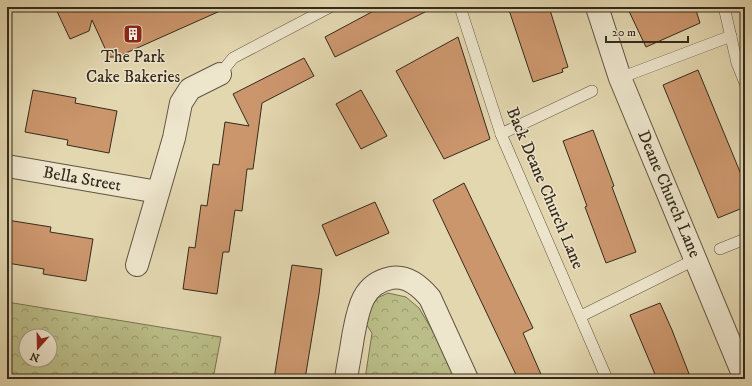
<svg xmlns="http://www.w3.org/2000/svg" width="752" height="386" font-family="'IM FELL DW Pica',serif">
<defs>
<pattern id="forest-crowns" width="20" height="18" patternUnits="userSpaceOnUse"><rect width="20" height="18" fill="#babd87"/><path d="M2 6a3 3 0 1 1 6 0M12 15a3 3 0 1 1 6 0" fill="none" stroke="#989a6e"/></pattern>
</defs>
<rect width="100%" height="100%" fill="#e3d7b0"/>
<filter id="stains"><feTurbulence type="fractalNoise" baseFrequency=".005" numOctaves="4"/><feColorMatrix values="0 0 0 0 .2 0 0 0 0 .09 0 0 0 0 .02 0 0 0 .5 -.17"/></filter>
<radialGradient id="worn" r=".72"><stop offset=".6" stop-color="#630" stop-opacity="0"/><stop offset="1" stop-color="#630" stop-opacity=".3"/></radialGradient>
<g fill="url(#forest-crowns)" stroke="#787452" fill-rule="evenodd">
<path d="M388,293L406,297L419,308L454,367L456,379H365L372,333L366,324V309L375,299Z"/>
<path d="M7,302L221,337L213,379H7ZM26,336H50V360H26Z"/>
</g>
<g fill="#cc966d" stroke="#352a1c">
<path d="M55,7H229L117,57H109L92,20L89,31L70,39Z"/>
<path d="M381,7H435L335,57L325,37Z"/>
<path d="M508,7H549L568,67L562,69L563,72L533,82Z"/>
<path d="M627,7H695L700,23L646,47Z"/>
<path d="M458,37L490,139L444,159L396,71Z"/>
<path d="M304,58L314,76L262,103L253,169H247L242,211L235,210L229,252H223L217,294L183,289L189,247L195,248L201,205L207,206L213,164L219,165L225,122L249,126L233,94Z"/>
<path d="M698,70L745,184V207L718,218L663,85Z"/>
<path d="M33,90L76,98L75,103L117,111L109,153L67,145L68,140L25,132Z"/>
<path d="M361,90L387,136L361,149L336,104Z"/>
<path d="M593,130L614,186L612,187L636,252L606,263L585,207L587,206L563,141Z"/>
<path d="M464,183L533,328L523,333L543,379H518L433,200Z"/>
<path d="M375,202L389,233L336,256L322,225Z"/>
<path d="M7,220L51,227L50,232L93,239L86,281L43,274L44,269L7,263Z"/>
<path d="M292,265L322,269L319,294L305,379H274Z"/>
<path d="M660,303L672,330L691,379H657L630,315Z"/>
</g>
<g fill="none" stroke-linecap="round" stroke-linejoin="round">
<g stroke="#605541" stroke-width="12">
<g id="service">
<path d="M460,7L501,134L607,379"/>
<path d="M724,7L737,63L745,83"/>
<path d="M220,74L233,58L330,7"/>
<path d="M620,78L731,36"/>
<path d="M501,134L592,91"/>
<path d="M720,249L745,239"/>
<path d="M581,316L696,259"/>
</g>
</g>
<g stroke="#605541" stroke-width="24">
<g id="minor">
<path d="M7,166L158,192"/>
<path d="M137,265L174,138L181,103L190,89L220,74"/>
<path d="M346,379C348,365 351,351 353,337C358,311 361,284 391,278C407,275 420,286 430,298L467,379"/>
</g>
</g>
<g stroke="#605541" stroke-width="24">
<path id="tertiary" d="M597,7L620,78L745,379"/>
</g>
<use href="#service" stroke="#ede5cc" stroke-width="11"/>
<use href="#minor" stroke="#ede5cc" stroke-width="22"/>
<use href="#tertiary" stroke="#ede5cc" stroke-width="22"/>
</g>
<defs>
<g id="building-square" transform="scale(1)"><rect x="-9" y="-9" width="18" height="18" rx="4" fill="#8f2418" stroke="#ede5cc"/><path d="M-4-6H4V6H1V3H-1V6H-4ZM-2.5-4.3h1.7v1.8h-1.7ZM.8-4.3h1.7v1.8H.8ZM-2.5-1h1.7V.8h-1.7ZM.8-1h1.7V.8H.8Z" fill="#fff"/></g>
</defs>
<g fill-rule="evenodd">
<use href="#building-square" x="133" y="34"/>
</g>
<g text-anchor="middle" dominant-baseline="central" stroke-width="3" stroke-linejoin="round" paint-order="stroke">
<g font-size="17" fill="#352a1c" stroke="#ede5cc">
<text x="133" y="57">The Park<tspan x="133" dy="20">Cake Bakeries</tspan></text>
</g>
<g font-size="17" fill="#352a1c" stroke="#ede5cc">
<text transform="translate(82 179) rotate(10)">Bella Street</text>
<text transform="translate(545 188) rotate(67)">Back Deane Church Lane</text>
<text transform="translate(669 194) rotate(67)">Deane Church Lane</text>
</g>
</g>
<rect width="752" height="386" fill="none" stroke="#e3d7b0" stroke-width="24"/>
<rect x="8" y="8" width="736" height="370" fill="none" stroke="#352a1c" stroke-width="2"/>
<rect x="12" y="12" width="728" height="362" fill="none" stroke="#352a1c"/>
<g transform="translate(38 348) rotate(200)"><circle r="19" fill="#ede5cc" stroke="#a39a86"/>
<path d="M0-3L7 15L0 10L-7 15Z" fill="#8f2418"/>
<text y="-6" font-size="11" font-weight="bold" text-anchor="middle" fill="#352a1c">N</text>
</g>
<path d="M606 36v6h82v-6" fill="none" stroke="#352a1c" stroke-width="2"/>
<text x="612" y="36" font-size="12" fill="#352a1c" stroke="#ede5cc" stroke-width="3" paint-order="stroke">20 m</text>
<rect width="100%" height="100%" filter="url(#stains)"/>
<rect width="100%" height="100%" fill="url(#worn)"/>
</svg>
